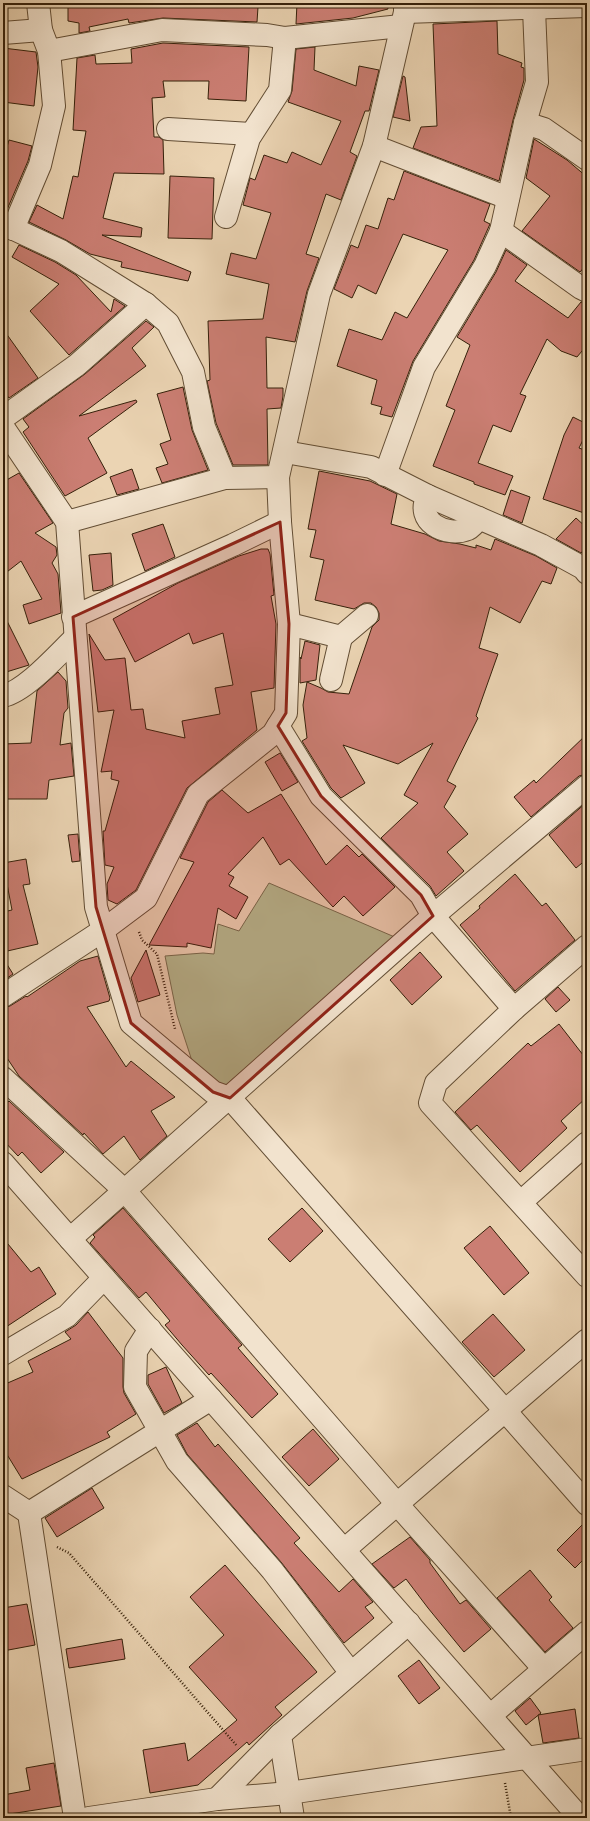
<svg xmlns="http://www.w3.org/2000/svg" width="590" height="1821" font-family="'Libre Bodoni',serif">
<rect width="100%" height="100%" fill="#ebd4b3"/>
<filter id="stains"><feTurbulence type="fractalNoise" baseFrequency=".005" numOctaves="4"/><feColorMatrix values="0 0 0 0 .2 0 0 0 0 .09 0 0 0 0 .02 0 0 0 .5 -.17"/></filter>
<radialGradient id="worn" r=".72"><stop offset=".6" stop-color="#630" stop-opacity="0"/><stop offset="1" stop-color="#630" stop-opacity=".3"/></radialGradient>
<path fill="#b3bd8f" stroke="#746e4c" d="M269,883L397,938L221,1089L194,1067L177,1015L165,956L203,953L214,954L218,924L239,931Z"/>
<g fill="#cb7e73" stroke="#35200a">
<path d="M81,3H212L258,7L257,22L163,18L129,23L128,19L89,27L90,31L79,33V23L68,21V6Z"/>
<path d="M297,3H387L388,9L353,18L296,24Z"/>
<path d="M497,21L498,54L522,63L521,67L524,68V80L513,120L499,181L413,148L421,127L437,126L433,24Z"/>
<path d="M163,43L249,47L246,101L208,99L209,81H163L165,97L152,98L154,137H159L163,140L164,174L114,173L103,218L142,228L141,237L102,235L191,272L188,281L121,267L122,262L90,254L66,240L29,222L37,205L63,219L73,176L78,177L86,131L73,130L77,58L95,55L96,64L132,63L131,49Z"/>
<path d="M315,47L314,70L356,86L359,66L379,70L369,111H365L350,152L357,156L341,200L326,194L306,254L319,258L307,291L295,342L266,337L267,388H283V396L281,408L267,409L268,465H233L216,423L207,381L210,380L208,321L263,319L269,284L226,274L231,253L256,259L271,213L243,205L250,178L255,180L264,155L287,163L292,152L321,165L341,121L288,102L292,91L296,49Z"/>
<path d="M3,48L36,52L38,67L34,106L3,102Z"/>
<path d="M403,76L405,77L410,121L393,117Z"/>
<path d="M534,139L567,160L587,177V264L580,272L522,231L550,196L526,178Z"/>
<path d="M9,140L32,146L28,161L6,212H3V161Z"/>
<path d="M404,171L490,204L484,221L490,224L474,260L413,361L392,417L380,414L382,407L371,404L377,380L337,366L349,329L382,340L395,312L407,318L448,250L403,234L376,294L358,285L352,298L334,289L351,245L358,248L366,225L378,229L388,198L394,200Z"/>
<path d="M170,176L214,178L212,239L168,238Z"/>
<path d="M19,245L55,262L76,275L111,312L114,299L125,306L69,355L30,311L59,284L12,257Z"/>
<path d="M506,250L527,265L515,281L568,318L581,302L587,303V345L577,357L561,351L547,339L520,394L526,396L511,432L493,425L478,463L513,476L505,495L474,484V482L433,466L455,410L446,406L470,345L457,337L496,272Z"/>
<path d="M146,321L154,327L132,348L146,366L79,416L136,400L137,402L88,438L107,473L65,496L23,432L29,427L23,419L85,374Z"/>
<path d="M3,329L38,378L9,398L3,390Z"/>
<path d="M183,387L192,430L208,470L162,483L156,468L168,464L160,444L171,440L157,394Z"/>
<path d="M573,417L587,424V432L579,448L587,451V514L543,499L564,435Z"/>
<path d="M132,469L139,489L117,495L110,477Z"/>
<path d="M319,471L370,481L397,494L391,524L425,534L439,541L460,544L476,548V545L491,550L495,539L536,556L557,568L551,584L542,581L520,623L490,607L479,648L498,654L476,716L478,718L447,781L456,786L444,807L468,834L447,852L464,871L436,896L430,886L381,838L418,803L404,795L433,743L398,764L343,745L365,783L341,798L331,788L302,741L307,738L303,705L307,682L321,688L328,692L349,694L372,627L379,620V613L376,607L371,603H364L354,609L315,600L324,560L310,557L316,530L308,529Z"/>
<path d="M19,473L53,523L35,533L56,547L57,555L52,563L58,574L61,613L29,624L23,605L42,599L21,561L3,575V482Z"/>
<path d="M511,490L530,497L522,523L503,515Z"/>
<path d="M576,518L587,528V546L581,553L556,539Z"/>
<path d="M163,524L175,557L145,571L132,534Z"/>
<path d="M261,549H268L270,554L274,595L271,596L276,624L274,688L251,692L257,730L187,788L136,890L117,904L108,900L107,884L114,867L105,865L103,831H105L119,781L111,779L112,771L101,772L114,710L98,712L89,634L105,660L125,658L131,710L143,709L146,729L185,738L182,721L220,714L215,688L233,685L223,633L193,644L189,633L135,662L113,619L178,583L239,556Z"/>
<path d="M111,553L113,585L102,590L93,591L89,555Z"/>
<path d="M3,613L29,665L3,673Z"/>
<path d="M305,641L320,645L316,680L300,683V657L301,659Z"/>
<path d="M58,672L66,681L68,708L64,713L60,745L71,743L74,776L49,780L47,799H3V744L31,743L37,691Z"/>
<path d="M587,734V774L579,776L531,817L514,797L534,780L536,783Z"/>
<path d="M280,753L298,782L282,791L265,762Z"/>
<path d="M222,790L248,813L281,794L326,865L347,845L359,857L362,854L395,887L363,916L344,896L333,907L289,859L280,865L263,837L228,874L234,877L229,886L248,897L236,919L218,908L211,948L187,943V947L149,945L194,862L180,858L208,802Z"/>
<path d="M587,802V859L576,868L549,835Z"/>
<path d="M78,834L80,861L72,862L68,835Z"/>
<path d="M26,859L30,884L23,885L38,944L3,952V912L12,910L3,863Z"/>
<path d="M515,874L542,906L546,903L575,940L515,991L460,925L480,908L479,906Z"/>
<path d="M146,950L160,995L138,1002L131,978Z"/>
<path d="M420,952L442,977L412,1005L390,980Z"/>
<path d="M98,956L110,998L109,1001L87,1007L126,1067L131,1061L175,1097L151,1111L167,1136L140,1160L124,1136L103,1154L84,1133L83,1135L19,1076L3,1052V1008L10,1006L26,996L27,997L80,961Z"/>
<path d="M3,958L13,974L3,981Z"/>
<path d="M558,987L570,1000L556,1012L545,999Z"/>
<path d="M559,1024L587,1060V1097L561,1121L567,1128L520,1172L477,1125L471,1130L455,1112L528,1043L531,1046Z"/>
<path d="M9,1101L64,1152L41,1173L22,1152L18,1156L3,1140V1107Z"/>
<path d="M123,1208L242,1345L238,1348L278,1394L252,1418L211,1373L209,1375L182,1345L165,1325L170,1321L146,1292L139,1298L90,1243L95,1237L93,1235Z"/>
<path d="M302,1208L323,1231L290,1262L268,1239Z"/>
<path d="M490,1226L529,1273L504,1295L464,1248Z"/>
<path d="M3,1238L31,1272L39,1267L56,1294L3,1329Z"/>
<path d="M88,1312L123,1358V1387L124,1393L136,1414L107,1432L110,1437L22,1479L3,1448V1385L33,1372L28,1361L71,1339L65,1332L76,1325Z"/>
<path d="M493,1314L525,1350L494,1377L462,1342Z"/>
<path d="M166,1367L182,1403L164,1413L148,1384V1375Z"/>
<path d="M197,1423L215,1447L218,1444L300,1538L294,1543L339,1592L353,1579L373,1602L365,1607L374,1618L344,1643L281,1562L187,1454L177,1435Z"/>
<path d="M313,1429L339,1459L309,1486L282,1457Z"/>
<path d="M92,1488L104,1508L57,1537L45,1518Z"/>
<path d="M587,1520V1556L575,1568L557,1550Z"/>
<path d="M410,1537L430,1560V1563L460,1604L466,1600L491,1629L464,1652L428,1608L406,1579L394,1588L372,1564Z"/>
<path d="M225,1565L317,1672L275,1707L282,1715L249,1745L247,1742L198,1785L150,1793L143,1750L185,1743L188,1761L237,1720L189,1667L224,1635L190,1597Z"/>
<path d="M530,1570L552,1597L549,1600L573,1628L545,1652L497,1598Z"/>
<path d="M27,1604L35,1645L3,1651V1608Z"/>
<path d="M122,1639L125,1659L69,1668L66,1649Z"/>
<path d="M419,1660L440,1688L419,1704L398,1676Z"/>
<path d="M530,1698L541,1713L526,1725L515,1711Z"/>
<path d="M575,1709L579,1738L543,1743L538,1715Z"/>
<path d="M54,1763L61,1806L3,1815V1795L30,1790L26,1768Z"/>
</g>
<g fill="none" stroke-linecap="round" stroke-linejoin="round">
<g stroke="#624d34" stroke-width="24">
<g id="minor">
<path d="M405,12L587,6"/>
<path d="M3,33L41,30"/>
<path d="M49,51L162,30L267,35L285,38L401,26"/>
<path d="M525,123L537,82L534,9"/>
<path d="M168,129L251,134"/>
<path d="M374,146L508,198"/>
<path d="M226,217L249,138L280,90L285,38"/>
<path d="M3,224L61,251L146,304L168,323L193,372L204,427L225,478L278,477"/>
<path d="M13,229L40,165L54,106L49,51L41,30L38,3"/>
<path d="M501,231L581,288L587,291"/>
<path d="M3,418L77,365L146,304"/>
<path d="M3,427L67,522L96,907L131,1023L213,1092L230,1098L587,1504"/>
<path d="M285,452L371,467L428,496L541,545L583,568L587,573"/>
<path d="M385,475L424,367L485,266L501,231L525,123L544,129L587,159"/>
<path d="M428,496C414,521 446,538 468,529C472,527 476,522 479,518"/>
<path d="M67,522L225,478"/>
<path d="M73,617L233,545L280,522"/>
<path d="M289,624L341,637L331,680"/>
<path d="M341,637L367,615"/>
<path d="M3,696C26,691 58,654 75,638"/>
<path d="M278,726L321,796L421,895L433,916L514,1009"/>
<path d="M587,946L514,1009L436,1083L430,1103L587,1276"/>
<path d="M3,996L102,931L146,898L198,794L273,734L286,713L289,624L280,522L278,477L319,294L374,146L405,12V3"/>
<path d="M3,1078L125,1191L397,1504L544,1669"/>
<path d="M3,1163L580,1818"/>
<path d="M521,1202L587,1143"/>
<path d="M70,1239L433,916L587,786"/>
<path d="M150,1329L136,1351L135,1387L177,1461L272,1570L351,1673"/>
<path d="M3,1354L67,1316L104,1278"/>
<path d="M3,1496L29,1513"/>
<path d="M344,1550L587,1340"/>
<path d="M491,1715L587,1632"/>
<path d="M217,1799L280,1735"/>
<path d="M75,1818L29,1513L211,1399"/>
<path d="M89,1818L217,1799L289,1793L587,1749"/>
<path d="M293,1818L280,1735L409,1623"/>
</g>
</g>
<g stroke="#35200a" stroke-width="2.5" stroke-dasharray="1 2" stroke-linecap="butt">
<path d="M139,932L142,940L157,954L175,1029"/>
<path d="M57,1547L69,1553L237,1746"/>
<path d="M505,1783L511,1818"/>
</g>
<use href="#minor" stroke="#f2e3ce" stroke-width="22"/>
</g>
<path fill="#8f2418" fill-opacity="0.2" stroke="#8f2418" stroke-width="3" stroke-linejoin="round" d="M280,522L289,624L286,713L278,726L321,796L421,895L433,916L230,1098L213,1092L131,1023L96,907L73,617Z"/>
<rect width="590" height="1821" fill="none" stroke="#ebd4b3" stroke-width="16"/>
<rect x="4" y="4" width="582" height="1813" fill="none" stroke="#35200a" stroke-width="2"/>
<rect x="8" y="8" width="574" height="1805" fill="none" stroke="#35200a"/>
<rect width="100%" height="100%" filter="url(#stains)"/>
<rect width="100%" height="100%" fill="url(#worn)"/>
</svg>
